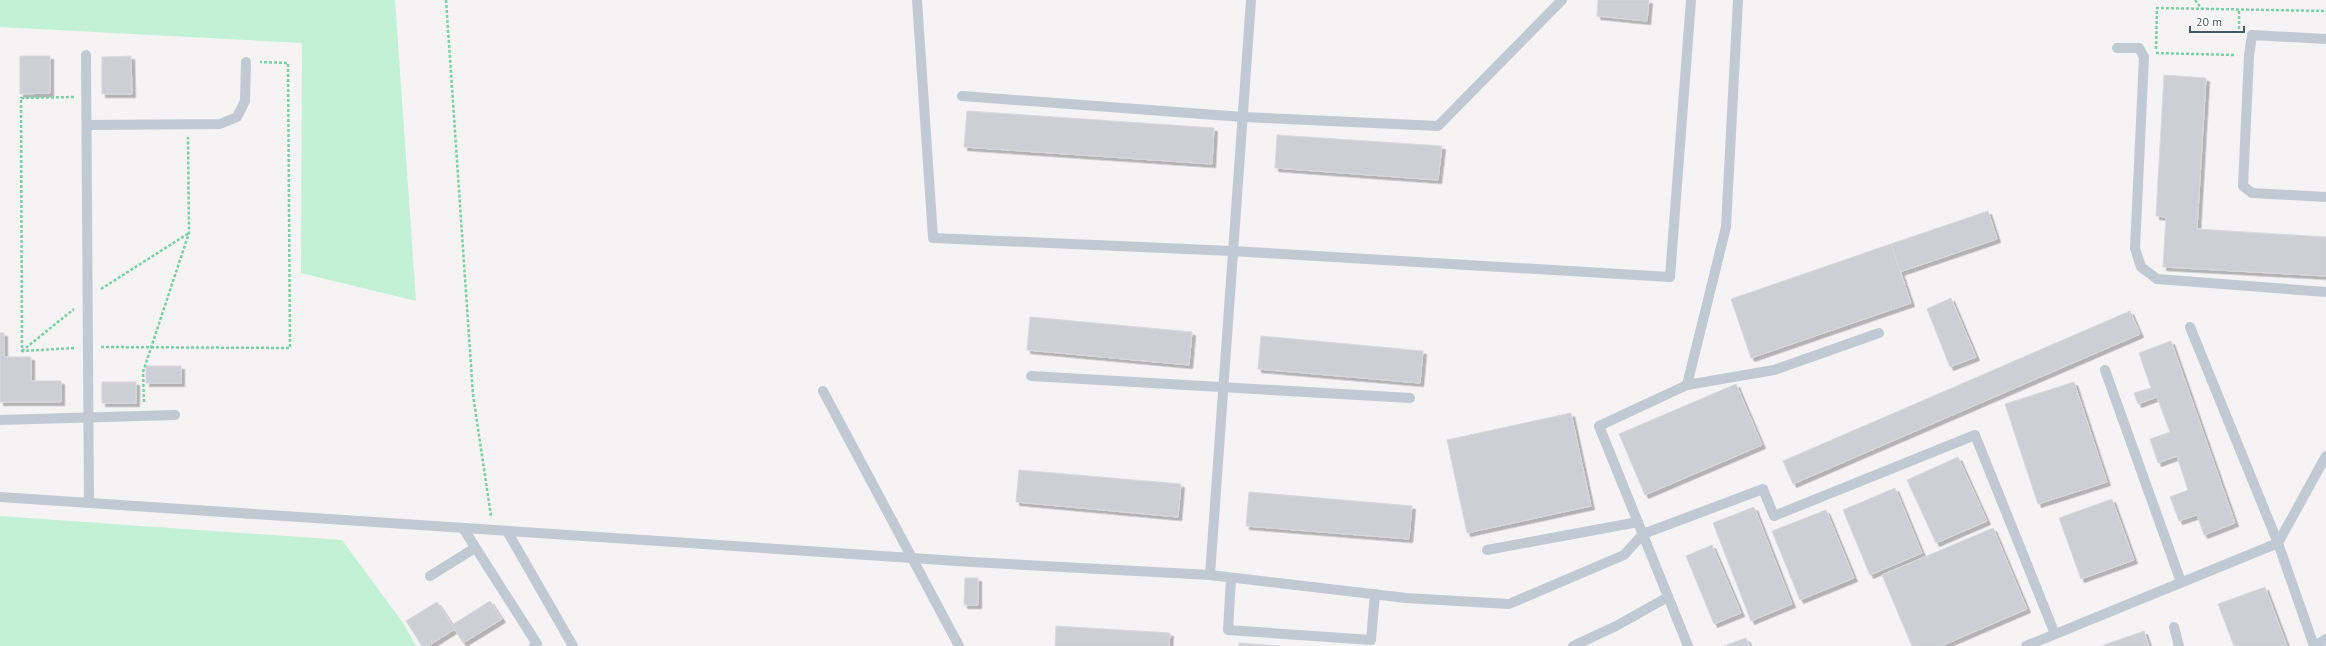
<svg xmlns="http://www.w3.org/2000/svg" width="2326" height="646" font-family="'PT Sans',sans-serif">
<defs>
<filter id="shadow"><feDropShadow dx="3.5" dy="3.5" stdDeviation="0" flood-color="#0004"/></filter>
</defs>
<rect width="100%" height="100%" fill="#f5f3f3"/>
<g fill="#c3f1d5">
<path d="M0,0H395L416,301L301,273L302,43L0,27Z"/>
<path d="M0,516L342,540L403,623L416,646H0Z"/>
</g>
<g fill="#cdcfd5" stroke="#d7d9de" filter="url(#shadow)">
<path d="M1598,0H1649L1647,21L1597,16Z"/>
<path d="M20,56H50V93L20,94Z"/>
<path d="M131,56L132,94H102V57Z"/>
<path d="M2164,75L2206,78L2197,229L2326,237V276L2163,267L2166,217L2156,216Z"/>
<path d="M967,111L1214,128L1212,164L964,147Z"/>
<path d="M1277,135L1442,146L1438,180L1275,168Z"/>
<path d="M1988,211L1997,239L1900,272L1891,244Z"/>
<path d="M1891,244L1911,303L1751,358L1731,299Z"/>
<path d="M1951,298L1976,357L1950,367L1927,309Z"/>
<path d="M2130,311L2140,334L1793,484L1783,461Z"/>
<path d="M1030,317L1192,332L1189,365L1027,350Z"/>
<path d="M0,333H4V357H31V381H61V402H0Z"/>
<path d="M1261,336L1423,351L1420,383L1258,369Z"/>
<path d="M2171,341L2235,523L2204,535L2197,515L2179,521L2170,497L2188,490L2177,456L2158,463L2150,439L2170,432L2157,397L2138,404L2134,393L2151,388L2139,353Z"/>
<rect x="146" y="366" width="35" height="17"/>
<rect x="102" y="382" width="34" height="21"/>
<path d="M2074,382L2107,482L2038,504L2005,404Z"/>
<path d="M1736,384L1762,445L1645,495L1619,434Z"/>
<path d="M1571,413L1591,506L1467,533L1447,440Z"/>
<path d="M1958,457L1987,521L1936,543L1907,480Z"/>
<path d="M1019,470L1181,484L1178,517L1016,502Z"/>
<path d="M1895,488L1922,553L1870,575L1843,510Z"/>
<path d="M1249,492L1412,506L1409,539L1246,526Z"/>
<path d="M2112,499L2134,560L2081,579L2059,518Z"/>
<path d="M1754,507L1792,604L1751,621L1713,523Z"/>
<path d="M1826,510L1854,578L1800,600L1772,531Z"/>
<path d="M1993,528L2027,609L1941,646H1912L1882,575Z"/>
<path d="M1712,545L1741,613L1714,624L1686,556Z"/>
<path d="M965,578H978V605H964Z"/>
<path d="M2265,587L2287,646H2234L2218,604Z"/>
<path d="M490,601L502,619L463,643L452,625Z"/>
<path d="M437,602L455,629L428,646H422L406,621Z"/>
<path d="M1056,626L1170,633L1169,646H1055Z"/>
<path d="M2144,631L2149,646H2101Z"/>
<path d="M1746,638L1750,646H1724Z"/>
<path d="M1239,643L1280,646H1239Z"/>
</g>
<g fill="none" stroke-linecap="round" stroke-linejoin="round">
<g stroke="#7ad0a6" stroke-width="2.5" stroke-dasharray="3 2" stroke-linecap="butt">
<path d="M446,0L473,395L491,516"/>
<path d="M2195,0L2202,9"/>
<path d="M2239,29V9"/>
<path d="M2156,49L2157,8L2326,11"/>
<path d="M2156,53L2235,55"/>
<path d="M101,289L189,233"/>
<path d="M101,347L290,348L288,63L260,62"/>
<path d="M74,348L22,351L21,98L74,97"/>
<path d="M22,351L74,309"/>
<path d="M144,402L143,372L189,233L188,137"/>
</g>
<g stroke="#c1cad2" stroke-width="10">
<path d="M917,0L933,238L1232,251L1670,277L1691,0"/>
<path d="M2326,39L2252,35L2249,56L2243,186L2252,193L2326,197"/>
<path d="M2117,48H2139L2144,57L2135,248L2141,267L2157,279L2326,292"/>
<path d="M86,55L89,503"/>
<path d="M962,96L1243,117L1438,126L1562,0"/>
<path d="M87,125L220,124L237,117L245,101L246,62"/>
<path d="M2190,327L2278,543L2314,646"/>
<path d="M2105,370L2181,582"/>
<path d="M1031,376L1410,398"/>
<path d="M1687,385L1726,227L1738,0"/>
<path d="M823,391L959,646"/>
<path d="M0,420L175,415"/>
<path d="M0,497L972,562L1210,575L1406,598L1509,604L1624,555L1643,534L1763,489L1774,516L1975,435L2055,634"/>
<path d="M463,528L537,644L534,646"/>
<path d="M507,531L573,646"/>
<path d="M1487,550L1638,522"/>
<path d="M1210,575L1251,0"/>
<path d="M430,576L475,548"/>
<path d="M1231,578L1228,630L1371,640L1375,594"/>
<path d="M2174,627L2179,646"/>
<path d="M1573,646L1616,626L1668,597"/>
<path d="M1688,646L1599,426L1687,385L1774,370L1879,333"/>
<path d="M2026,646L2278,543L2326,456"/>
<path d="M2315,646L2326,639"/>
</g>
</g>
<path d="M2190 26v6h54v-6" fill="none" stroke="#4a5661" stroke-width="2"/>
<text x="2196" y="26" font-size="12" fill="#4a5661" stroke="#ffffff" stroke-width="3" paint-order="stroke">20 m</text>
</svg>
